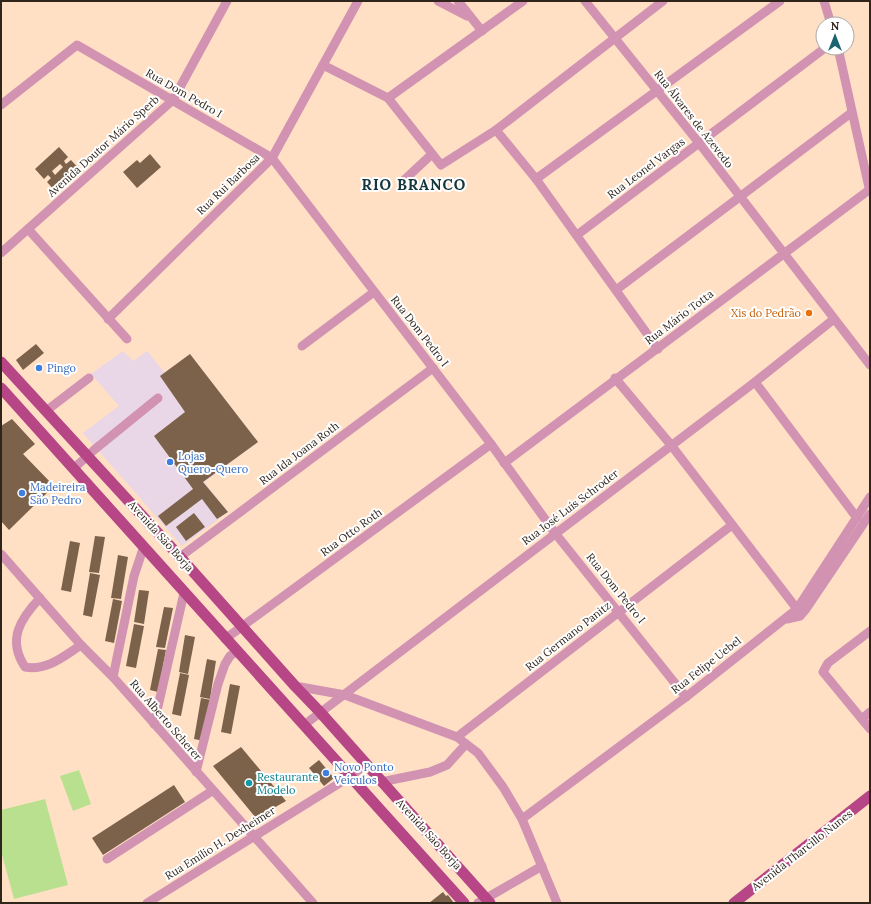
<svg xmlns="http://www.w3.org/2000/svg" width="871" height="904" font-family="Lora,serif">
<rect width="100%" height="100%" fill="#ffe0c5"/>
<path fill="#e9d6e6" d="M123,351L133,361L147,351L165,373L190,354L258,442L204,482L228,512L182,546L83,433L119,406L91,374Z"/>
<g fill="#b9e08f">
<path d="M79,770L91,804L73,811L60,776Z"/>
<path d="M45,799L68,885L14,899L1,851V810Z"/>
</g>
<g fill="#7c624a" fill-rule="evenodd">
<path d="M59,147L68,157L64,161L66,164L71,160L81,171L56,192L47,182L51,178L48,175L44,179L35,169ZM60,164L63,167L55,175L52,171Z"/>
<path d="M150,154L161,167L137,188L123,172L137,160L140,163Z"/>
<path d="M36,344L44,353L23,370L16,360Z"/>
<path d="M190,354L258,442L203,482L228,512L217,519L202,499L166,526L158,516L193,489L154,436L185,412L160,376Z"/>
<path d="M12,419L35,444L23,454L54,486L9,530L1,521V426Z"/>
<path d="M194,513L205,527L186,541L176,527Z"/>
<path d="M95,536L105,537L99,573L89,572Z"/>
<path d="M70,541L80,543L71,592L61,590Z"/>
<path d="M118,555L128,557L121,599L111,598Z"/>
<path d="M90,573L100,575L92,617L83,615Z"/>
<path d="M139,590L149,591L144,624L134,622Z"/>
<path d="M113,599L122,601L114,643L105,641Z"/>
<path d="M164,607L173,608L165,648L156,647Z"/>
<path d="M134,624L144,626L136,668L126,666Z"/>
<path d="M185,635L195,637L188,674L179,672Z"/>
<path d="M158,649L166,650L158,692L150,690Z"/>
<path d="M207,659L216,661L210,699L200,697Z"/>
<path d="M180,673L189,675L181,716L172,714Z"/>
<path d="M230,684L240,686L231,734L221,732Z"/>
<path d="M201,698L211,700L204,741L194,739Z"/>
<path d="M241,747L286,801L256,818L213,766Z"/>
<path d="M319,760L334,778L324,786L309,768Z"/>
<path d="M174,785L185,802L103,855L92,838Z"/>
<path d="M443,892L446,896L448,895L454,903H429Z"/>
</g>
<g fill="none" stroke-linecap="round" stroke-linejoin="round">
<g stroke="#d293b2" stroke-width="9">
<path d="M438,1L467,16"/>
<path d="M458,1L482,31"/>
<path d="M585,1L699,143L870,365"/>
<path d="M824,1L831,24"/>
<path d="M838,48L870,192"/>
<path d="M323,65L388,98L441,165L496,130L663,1"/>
<path d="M388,98L523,1"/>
<path d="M1,105L77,45L272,158L491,444L555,533L686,697"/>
<path d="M496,130L536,179L658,349"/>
<path d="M536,179L780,1"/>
<path d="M402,182L432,154"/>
<path d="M28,229L127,339"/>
<path d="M577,235L825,48"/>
<path d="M1,253L173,100L227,1"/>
<path d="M616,290L851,113"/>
<path d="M108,319L272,158L358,1"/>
<path d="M302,346L374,292"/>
<path d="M615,378L671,445L797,609"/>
<path d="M755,382L857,518"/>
<path d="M46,411L89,378"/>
<path d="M504,463L869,190"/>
<path d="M73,469L94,450L158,398"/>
<path d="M1,554L81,645L113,677L313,903"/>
<path d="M180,557L433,368"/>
<path d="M40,598C20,619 7,640 25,667C47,671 64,656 81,645"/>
<path d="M787,619L800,616L806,609L870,514"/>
<path d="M870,631L828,663L823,672L870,729"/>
<path d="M225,639L491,444"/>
<path d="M113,677L134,576L143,549"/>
<path d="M295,686L345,695L457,737L478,753L503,787L522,819L557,903"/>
<path d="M862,719L870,712"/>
<path d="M154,724L184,593"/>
<path d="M304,725L755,382L834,319"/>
<path d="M457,737L732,525"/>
<path d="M196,772L218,684L225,664L230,656L236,652"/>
<path d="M381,782L430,772L447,765L466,744"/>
<path d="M522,819L686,697L797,609L870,497"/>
<path d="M107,859L212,791"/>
<path d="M147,903L351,776L366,764"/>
<path d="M478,903L542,866"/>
</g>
<g stroke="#b64685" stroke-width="11">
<path d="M1,362L180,557L295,686L320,712L490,903"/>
<path d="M1,388C155,560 309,732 464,903"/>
<path d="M734,903L870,796"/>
</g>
</g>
<circle fill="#e8710a" stroke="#fff" stroke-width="1.5" cx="809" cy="313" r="4"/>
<g fill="#3f7fe0" stroke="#fff" stroke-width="1.5">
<circle cx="39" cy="368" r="4"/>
<circle cx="170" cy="462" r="4"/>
<circle cx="22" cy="493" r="4"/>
<circle cx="326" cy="773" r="4"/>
</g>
<circle fill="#0f9aa8" stroke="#fff" stroke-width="1.5" cx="249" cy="783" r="4"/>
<g text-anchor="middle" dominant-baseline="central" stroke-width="4" stroke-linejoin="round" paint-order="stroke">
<g font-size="11" fill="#30251b" stroke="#fff">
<text transform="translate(184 93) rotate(30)">Rua Dom Pedro I</text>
<text transform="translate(694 119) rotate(52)">Rua Álvares de Azevedo</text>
<text transform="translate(103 146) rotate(-42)">Avenida Doutor Mário Sperb</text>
<text transform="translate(646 168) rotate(-37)">Rua Leonel Vargas</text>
<text transform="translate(228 184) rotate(-44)">Rua Rui Barbosa</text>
<text transform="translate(679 317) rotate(-37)">Rua Mário Totta</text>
<text transform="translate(420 331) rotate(52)">Rua Dom Pedro I</text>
<text transform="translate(299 453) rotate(-37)">Rua Ida Joana Roth</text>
<text transform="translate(570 507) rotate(-37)">Rua José Luís Schroder</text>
<text transform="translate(351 532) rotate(-36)">Rua Otto Roth</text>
<text transform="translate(161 536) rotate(48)">Avenida São Borja</text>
<text transform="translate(616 588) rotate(51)">Rua Dom Pedro I</text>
<text transform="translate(568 636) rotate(-38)">Rua Germano Panitz</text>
<text transform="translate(706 665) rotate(-38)">Rua Felipe Uebel</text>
<text transform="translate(166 720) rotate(49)">Rua Alberto Scherer</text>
<text transform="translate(429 834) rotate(48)">Avenida São Borja</text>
<text transform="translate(220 843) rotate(-32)">Rua Emílio H. Dexheimer</text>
<text transform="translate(802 850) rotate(-38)">Avenida Tharcillo Nunes</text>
</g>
<g font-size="11" fill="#c56008" stroke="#fff" text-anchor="end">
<text x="801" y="313">Xis do Pedrão</text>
</g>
<g font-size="11" fill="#366cbe" stroke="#fff" text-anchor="start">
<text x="47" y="368">Pingo</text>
<text x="178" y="456">Lojas<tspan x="178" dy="13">Quero-Quero</tspan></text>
<text x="30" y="487">Madeireira<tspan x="30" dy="13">São Pedro</tspan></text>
<text x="334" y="767">Novo Ponto<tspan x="334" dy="13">Veículos</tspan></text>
</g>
<g font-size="11" fill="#0d838f" stroke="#fff" text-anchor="start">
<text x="257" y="777">Restaurante<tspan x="257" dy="13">Modelo</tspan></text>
</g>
<g font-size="15" font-weight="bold" letter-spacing="1" fill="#15363d" stroke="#fff">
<text x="414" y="184">RIO BRANCO</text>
</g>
</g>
<rect width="871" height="904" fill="none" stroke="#30251b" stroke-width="4"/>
<g transform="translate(835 36)"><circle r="19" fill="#ffffff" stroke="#aca8a4"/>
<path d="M0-3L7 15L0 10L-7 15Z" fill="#1a6471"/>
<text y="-6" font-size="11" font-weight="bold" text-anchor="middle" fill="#30251b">N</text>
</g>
</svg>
